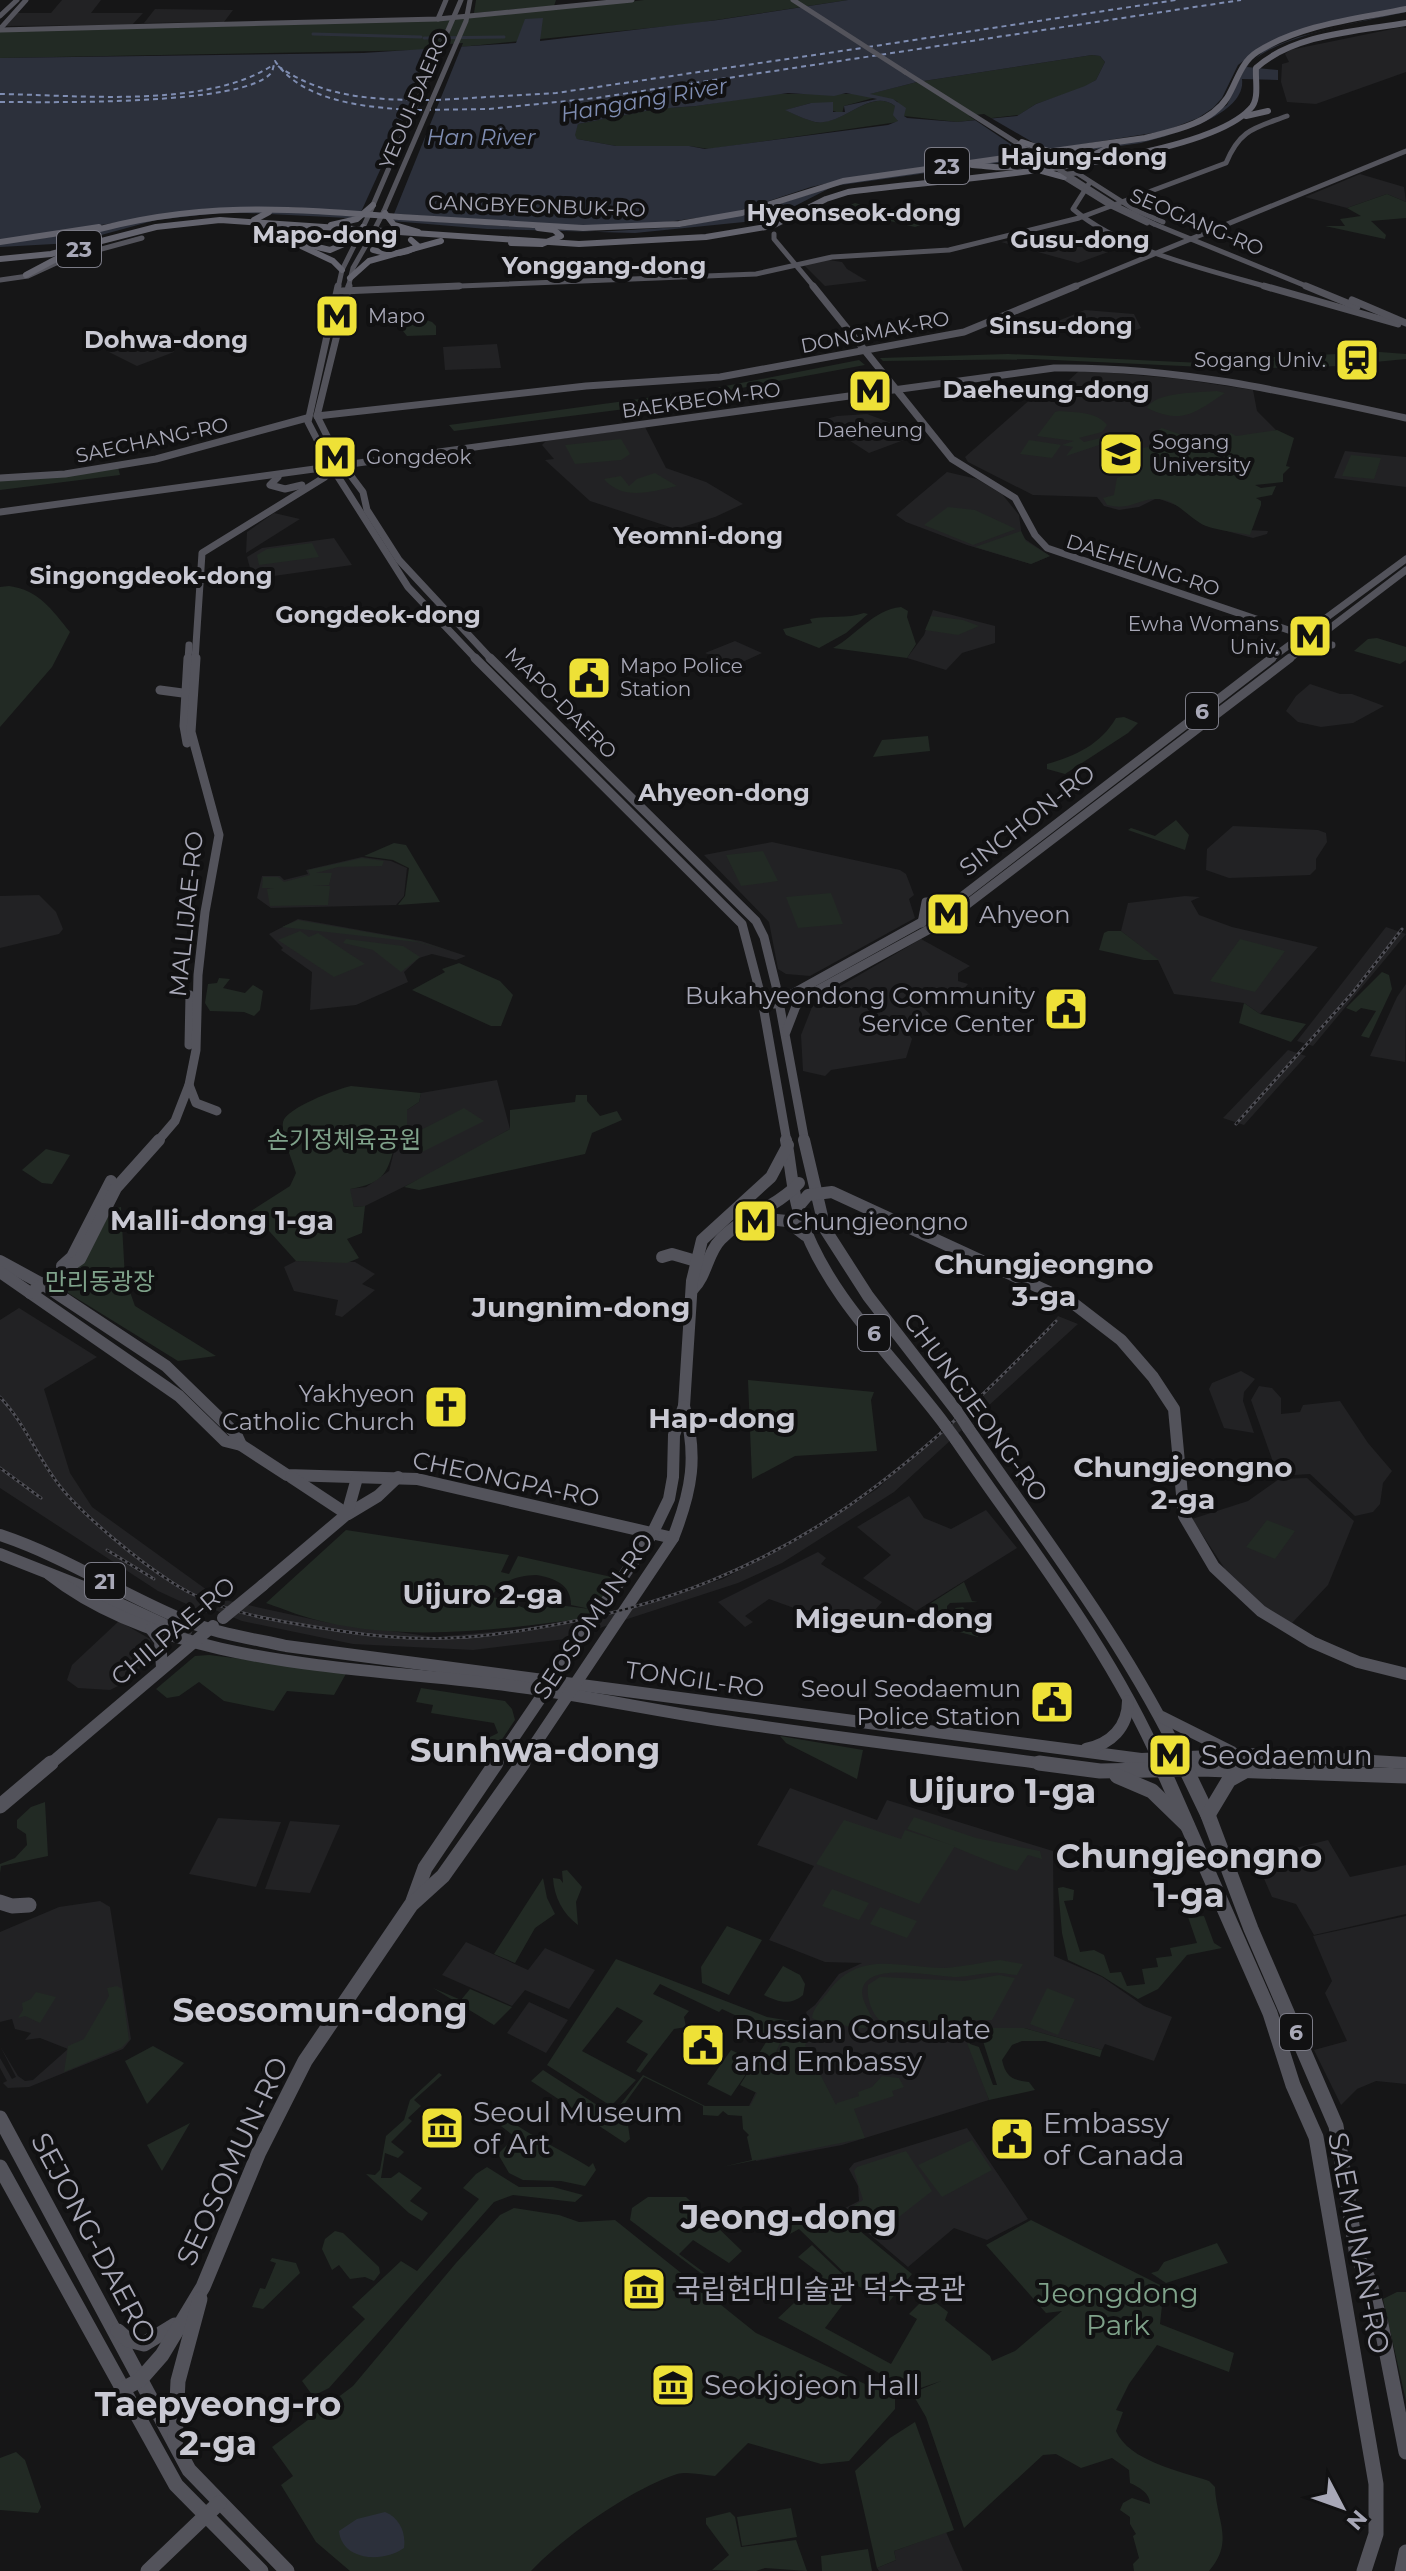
<svg xmlns="http://www.w3.org/2000/svg" width="1406" height="2571" font-family="Montserrat,'Noto Sans KR',sans-serif">
<rect width="100%" height="100%" fill="#161617"/>
<g fill="#222224">
<path d="M62,0H101L91,13H143L132,25L6,26L17,13H51Z"/>
<path d="M155,9L233,10L224,22L144,23Z"/>
<path d="M1402,27L1406,28V72L1316,104L1287,102L1281,82L1282,64L1289,62L1285,54L1290,50Z"/>
<path d="M1360,174L1404,187L1406,202L1387,194L1347,208L1305,197Z"/>
<path d="M1028,237L1091,245L1111,251L1078,263L1001,242Z"/>
<path d="M829,260L842,262L847,269L867,281L825,286L803,264Z"/>
<path d="M1085,310L1134,314L1141,328L1134,331L1053,323Z"/>
<path d="M128,330L170,344L174,352L137,366L85,340Z"/>
<path d="M497,344L501,368L445,370L443,347Z"/>
<path d="M1080,370L1180,379L1253,390L1257,411L1276,430L1273,431L1291,440L1250,463L1248,530L1268,531L1267,534L1253,538L1204,525L1181,507L1157,498L1139,507L1119,510L1104,506L1097,497L1033,495L968,462L965,457L1033,397L1049,400L1065,396L1077,384L1068,381Z"/>
<path d="M867,414L886,421L920,434L869,453L819,421L837,416Z"/>
<path d="M645,427L666,468L706,482L743,504L715,517L676,529L590,501L545,460L554,459L542,445L546,441Z"/>
<path d="M1345,451L1406,457V487L1334,478Z"/>
<path d="M947,472L977,479L1002,494L1019,515L1022,537L1050,556L1031,564L967,545L906,522L896,515Z"/>
<path d="M274,513L300,519L246,553L247,532Z"/>
<path d="M334,538L352,565L253,579L247,557L262,548Z"/>
<path d="M933,610L995,626V643L962,653L946,670L907,658L924,635Z"/>
<path d="M735,641L762,653L736,665L705,653Z"/>
<path d="M1310,684L1340,694H1352L1384,706L1353,723L1321,727L1298,722L1286,711L1296,696Z"/>
<path d="M1233,826L1318,830L1326,833L1327,842L1316,859V869L1310,875L1229,878L1206,870L1207,849Z"/>
<path d="M772,842L900,870L906,874L914,895L909,899L915,918L810,976L786,974L778,969L769,922L704,855Z"/>
<path d="M362,857L391,861L407,868L404,896L396,905L271,908L257,898L262,876H280L284,880L308,874L306,870Z"/>
<path d="M39,895L56,912L63,929L59,934L0,948V896Z"/>
<path d="M1185,896L1200,897L1191,901L1199,915L1232,927L1318,947L1260,1014L1244,1003L1174,994L1158,960L1121,931L1128,903Z"/>
<path d="M298,919L421,941L466,956L456,960L432,954L419,958L404,972L408,982L356,1005L310,1010L312,972L281,950L283,948L269,934Z"/>
<path d="M1386,927L1406,934L1313,1046L1297,1041Z"/>
<path d="M921,939L970,966L958,973V981L968,984L961,992L949,991L918,1003L930,1014L931,1033L916,1029L908,1033L912,1039L906,1058L831,1070L825,1076L803,1071L801,1035L812,1007L825,995Z"/>
<path d="M1406,984L1405,1062L1370,1056L1397,997Z"/>
<path d="M1288,1050L1306,1056L1244,1125L1223,1118Z"/>
<path d="M497,1080L510,1129L442,1168L365,1206L354,1207L349,1189L366,1187L389,1171L398,1136L407,1125V1110L419,1102L421,1093Z"/>
<path d="M296,1261L355,1262L375,1274L362,1284L375,1290L342,1317L335,1315L338,1300L294,1291L284,1267Z"/>
<path d="M19,1308L97,1357L44,1389L70,1473L92,1507L207,1590L228,1595L206,1613L158,1591L0,1488V1320Z"/>
<path d="M1058,1316L1078,1324L894,1492L782,1563L738,1583L566,1639L473,1650L353,1644L242,1621L215,1610L225,1600L325,1622L435,1637L513,1630L600,1616L723,1579L803,1537L877,1489L1030,1351Z"/>
<path d="M1241,1371L1255,1379L1244,1392L1243,1401L1254,1433L1224,1428L1209,1389L1212,1383Z"/>
<path d="M1259,1386L1272,1388L1281,1398V1414L1300,1412L1303,1405L1340,1401L1368,1443L1392,1471L1383,1483L1380,1504L1373,1512L1355,1516L1310,1474L1278,1476L1251,1400Z"/>
<path d="M1307,1478L1354,1521L1328,1585L1292,1623L1269,1611L1225,1569L1192,1519L1248,1501L1279,1479Z"/>
<path d="M909,1496L924,1518L951,1529L986,1510L1017,1548L916,1611L863,1578L891,1555L857,1527Z"/>
<path d="M818,1552L826,1558L821,1564L882,1602L867,1619L794,1608L769,1599L745,1616L753,1622L745,1627L718,1602Z"/>
<path d="M119,1621L150,1639L152,1657L124,1683L110,1690L78,1688L67,1680L72,1665Z"/>
<path d="M790,1788L877,1820L887,1800L1053,1851L1054,1956L1102,1977L1144,2006L1172,2017L1154,2061L1105,2044L1102,2050L1024,2028L965,2029L989,2100L842,2145L756,2161L749,2106L788,2026L785,2020L809,2022L806,2012L815,2005L839,1974L862,1963L825,1962L769,1940L814,1866L757,1845Z"/>
<path d="M218,1818L281,1822L256,1887L189,1874Z"/>
<path d="M290,1821L340,1825L310,1893L265,1889Z"/>
<path d="M1328,1840L1350,1877L1406,1865V1914L1314,1935L1296,1904L1272,1897L1255,1858Z"/>
<path d="M100,1901L110,1907L131,2039L123,2049L29,2087L8,2088L0,2080L3,2083L7,2081L0,2068V2058L12,2079L16,2077L0,2046L18,2076L25,2081L33,2080L68,2049L40,2038L25,2040L31,2033L15,2029L12,2019L0,2022V1932L59,1907Z"/>
<path d="M1406,1916V2084L1376,2081L1357,2089L1341,2105L1314,2050L1347,2041L1325,1993L1332,1981L1313,1936Z"/>
<path d="M466,1942L528,1970L545,1948L595,1970L569,2009L525,1990L512,2006L442,1975Z"/>
<path d="M529,2002L568,2020L546,2053L507,2033Z"/>
<path d="M967,2128L1028,2219L987,2240L954,2228L908,2267L841,2210L859,2201L858,2186L849,2169L854,2163Z"/>
<path d="M946,2532L963,2571H879L877,2568L896,2560L894,2551Z"/>
</g>
<g fill="#222a24" fill-rule="evenodd">
<path d="M476,0H556L554,6L474,13Z"/>
<path d="M644,0H848L690,24L430,50L0,58V31C215,26 430,26 644,0Z"/>
<path d="M1092,55L1100,56L1105,62L1096,80L1085,87L1036,104L1019,115L957,122L904,116L897,101L877,97L844,106L842,114L811,103L786,110C793,114 808,120 815,122C843,126 871,87 895,106L898,122L709,149L689,146H616L577,139L574,135L578,124L654,109L696,106L773,94H869L917,82Z"/>
<path d="M1387,194L1406,202V218L1371,221L1386,235L1385,239L1325,226H1345L1340,219L1361,216L1347,208Z"/>
<path d="M855,203L926,223L915,227L840,209Z"/>
<path d="M396,309L432,322L436,326V335L407,336L395,321Z"/>
<path d="M1380,352L1406,354V359L1375,362L1376,365L1232,369L1229,364L1274,361L1272,357Z"/>
<path d="M1008,354L1223,364L1225,368L1033,359L883,361L880,358Z"/>
<path d="M859,360L865,365L633,408L454,431L449,425L705,390Z"/>
<path d="M1217,391L1225,393C1194,413 1183,425 1147,408C1156,391 1199,393 1217,391Z"/>
<path d="M1059,411C1077,413 1096,411 1107,425L1102,432L1079,438L1084,442L1109,436L1117,439L1066,456L1073,447L1061,445L1052,458L1020,454L1029,440L1062,445L1074,441L1037,436L1055,412Z"/>
<path d="M1162,428L1199,441L1231,433L1236,436L1277,430L1294,438L1286,466L1290,467L1283,474V482L1255,485L1261,488L1276,486L1272,495L1256,498L1261,501V505L1250,535C1236,532 1220,531 1206,526C1189,519 1176,498 1156,499C1137,499 1131,511 1107,505L1103,498L1114,495L1117,478L1141,469L1119,459L1118,454L1152,446L1180,450L1181,447L1152,433Z"/>
<path d="M621,439L630,454L621,460L575,464L565,445Z"/>
<path d="M1351,455L1381,458L1374,479L1342,476Z"/>
<path d="M118,467L120,475L0,490V481Z"/>
<path d="M655,473L677,486C650,492 623,501 604,479L621,476L629,486L637,479Z"/>
<path d="M948,507L975,510L1016,529L973,545L924,525Z"/>
<path d="M1021,531L1026,541L1050,556L1031,564L975,547Z"/>
<path d="M312,543L319,557L259,565L257,555L267,549Z"/>
<path d="M9,586C39,590 52,610 70,632L52,667L0,727V587Z"/>
<path d="M901,607L908,611L907,617L916,644L907,658L833,648C857,635 873,610 901,607Z"/>
<path d="M864,613L868,614L846,633L819,648L786,635L783,629L812,623L810,619C829,615 847,619 864,613Z"/>
<path d="M931,616L963,620L979,626L958,635L925,630Z"/>
<path d="M1377,638L1406,647V660L1400,664L1354,651L1368,639Z"/>
<path d="M1124,717L1138,723L1128,733L1065,774L1047,769V764C1076,756 1101,744 1116,718Z"/>
<path d="M928,736L930,751L873,757L882,740Z"/>
<path d="M1176,820L1189,835L1185,850L1128,830L1131,828L1155,836Z"/>
<path d="M394,843L406,845L440,902L398,905L405,896L409,868L393,860L364,856Z"/>
<path d="M763,851L778,881L741,886L726,855Z"/>
<path d="M362,858L384,861L382,866L338,867L316,873H332L329,885L313,886H330L328,905L270,906L267,889L274,888H262L263,877H278L284,882L310,875L308,870Z"/>
<path d="M831,893L843,924L798,928L786,897Z"/>
<path d="M298,920L412,940L454,952L417,942L282,927Z"/>
<path d="M300,931L309,937L318,933L365,964L334,977L278,940Z"/>
<path d="M1108,931H1121L1159,960H1144L1099,950L1104,933Z"/>
<path d="M346,939L403,946L420,957L401,972L373,950L343,943Z"/>
<path d="M1240,939L1285,951L1255,992L1210,981Z"/>
<path d="M459,963L500,981L513,995L501,1026H491L412,990L445,972L442,969Z"/>
<path d="M1382,972L1389,975L1392,989L1369,1038L1361,1036L1376,1011L1361,1008L1356,1012L1346,1008Z"/>
<path d="M219,978L230,979L223,988L245,993L253,985L263,991L260,1010L254,1016L244,1012L210,1011L205,1003L208,984L217,983Z"/>
<path d="M1244,1003L1260,1014L1306,1024L1291,1042L1239,1023Z"/>
<path d="M351,1086L421,1093L419,1102L407,1110V1125C382,1155 402,1181 350,1189L354,1207L365,1206L362,1233L347,1239L359,1258L347,1263L296,1261L251,1211L290,1186L296,1173C292,1159 281,1136 283,1122C286,1108 337,1089 351,1086Z"/>
<path d="M576,1095H587V1101L600,1116L617,1111L622,1120L592,1133L585,1154L419,1190L404,1187L510,1129V1110L575,1102Z"/>
<path d="M464,1108L484,1121L418,1154L407,1147L416,1142L409,1136Z"/>
<path d="M46,1149L70,1155L52,1184L42,1183L22,1170Z"/>
<path d="M121,1207L125,1278L135,1306L216,1356L178,1361L60,1288V1283L86,1258L112,1209Z"/>
<path d="M748,1380L874,1392L871,1400L877,1451L795,1456L752,1479Z"/>
<path d="M1267,1520L1295,1531L1275,1559L1246,1547Z"/>
<path d="M346,1530L509,1555L501,1572L509,1574L518,1556L616,1578L589,1618C502,1629 412,1642 325,1622C305,1618 286,1610 266,1603ZM536,1575C554,1578 571,1584 571,1605L590,1609L542,1603L529,1610L519,1606L517,1601L491,1597C502,1580 517,1576 536,1575Z"/>
<path d="M964,1582L972,1601L978,1602L950,1603L947,1606V1616L955,1621L959,1615L955,1608L963,1607L981,1630L978,1637L941,1627L943,1617L934,1612L928,1605Z"/>
<path d="M209,1655L347,1672L334,1695L287,1691L274,1711L224,1701L199,1682L179,1696L167,1698L156,1689L195,1656Z"/>
<path d="M421,1688L505,1701L512,1709L515,1720L490,1757L481,1755L484,1740L498,1733L494,1723L431,1713L433,1705L416,1702Z"/>
<path d="M780,1736L863,1750L857,1779L786,1743Z"/>
<path d="M45,1802L48,1856L1,1866L0,1873V1864L15,1858L27,1845L26,1834L17,1828V1820L31,1807Z"/>
<path d="M914,1817L976,1838L1040,1851L1042,1859L1028,1855L1017,1871C978,1859 945,1841 907,1829Z"/>
<path d="M844,1820L901,1839L905,1830L955,1846L919,1904L816,1864Z"/>
<path d="M567,1870L582,1887L576,1902L578,1925C563,1914 554,1897 553,1878L560,1879L563,1883L562,1871Z"/>
<path d="M543,1878L547,1898L555,1914L535,1928L515,1963L494,1954Z"/>
<path d="M1063,1887L1074,1890L1073,1900L1064,1901L1080,1952L1094,1950L1104,1955L1110,1973L1121,1972L1127,1986L1145,1984L1142,1969L1158,1967L1156,1958L1172,1956L1170,1948L1197,1943L1188,1917L1204,1916L1214,1943L1222,1948L1187,1955L1158,1989L1138,1999L1102,1976L1068,1960L1062,1933L1058,1888Z"/>
<path d="M832,1889L869,1903L859,1920L822,1906Z"/>
<path d="M880,1907L917,1921L907,1938L870,1924Z"/>
<path d="M727,1926L762,1940L729,1995L702,1983L701,1967Z"/>
<path d="M616,1959L767,2017L785,2020L788,2026L764,2078L790,2028L800,2026L810,2030L811,2036L805,2045L836,2105L833,2111L837,2103L859,2096L858,2092L872,2087L882,2076L899,2078L904,2087L892,2091L894,2096L854,2109L865,2138L722,2167L752,2160L747,2137L749,2135L743,2129L742,2116L728,2115L723,2111L718,2116L703,2115V2106L644,2077L623,2106L645,2111L628,2116L617,2109L643,2075L705,2106H750L757,2093L740,2085L755,2061L731,2096L707,2084L731,2050L754,2061L770,2036L738,2021L739,2017L722,2009L719,2012L660,1984L653,1994L689,2011L684,2017L686,2027L674,2029L640,2073L636,2071L648,2054L626,2042L643,2021L617,2007L582,2051L636,2080L611,2106L547,2065Z"/>
<path d="M1000,1960L1023,1964L1017,1975C1011,1975 1006,1973 999,1973C985,1972 971,1977 956,1977C936,1977 872,1962 863,1987C859,1998 870,2012 874,2022C860,2034 852,2027 837,2023C828,2020 820,2023 812,2018C813,2008 822,2000 828,1992C860,1949 898,1968 944,1968C963,1967 982,1962 1000,1960Z"/>
<path d="M783,1966L800,1975L805,1984L803,1995C790,2006 778,2002 764,1995Z"/>
<path d="M999,1975L1015,1978L992,2020H969L962,2025H886C873,2018 866,1999 868,1985L880,1977L964,1981Z"/>
<path d="M117,1986L122,1989L129,2040L121,2048L64,2072L68,2046L84,2039L109,1996L107,1988Z"/>
<path d="M433,1988L461,2000L470,1989L512,2007L494,2025Z"/>
<path d="M1047,1988L1075,1999L1058,2035L1030,2024Z"/>
<path d="M36,1992L56,1997L40,2023L25,2016L18,2018L23,2010L22,2003L31,1999Z"/>
<path d="M987,2028H1024L1102,2050L1100,2057L1045,2041H1022L1012,2045L1002,2060C1006,2077 1012,2080 1029,2082L1035,2090L989,2100L967,2043L979,2047L993,2085H997L982,2038Z"/>
<path d="M153,2046L184,2063L147,2104L125,2061Z"/>
<path d="M543,2070L628,2125L630,2139L625,2143L531,2081Z"/>
<path d="M439,2073L442,2075L414,2100L421,2106L408,2118L412,2121L391,2142L404,2152L398,2158L385,2153L381,2178H391L399,2172L422,2188L410,2201L428,2213L422,2221L409,2213L366,2174L375,2175L380,2170L386,2136L404,2120L410,2100Z"/>
<path d="M501,2107L505,2110L501,2115C529,2135 559,2149 589,2167L593,2163L596,2170L585,2186L561,2181L523,2180L509,2173L498,2154L515,2137L492,2119Z"/>
<path d="M190,2123L162,2171L147,2145Z"/>
<path d="M972,2140L992,2170L942,2197L918,2165Z"/>
<path d="M906,2151L932,2191L877,2234L847,2210L863,2200L854,2171L857,2167Z"/>
<path d="M487,2167L519,2187H553L583,2195L575,2202L513,2195L494,2202L329,2388L313,2396L302,2381L365,2319L352,2307L401,2261L417,2271L479,2199L463,2188L476,2174Z"/>
<path d="M648,2197H686L742,2251L729,2263L693,2240L679,2254L710,2277H706L630,2220L632,2208Z"/>
<path d="M514,2208L559,2215L579,2222L615,2220L756,2333L895,2398V2409L849,2461L821,2464L748,2443L715,2476C703,2475 688,2471 677,2474C633,2488 563,2537 531,2571H350L316,2542L281,2485L293,2476L272,2447L353,2386L456,2263L500,2215Z"/>
<path d="M820,2211L825,2218L837,2212L912,2274L888,2303L858,2286L799,2229L788,2235L773,2222L783,2216Z"/>
<path d="M1031,2220L1164,2287L1160,2324L1234,2353L1229,2372L1157,2345L1129,2384L1116,2410L1123,2412L1116,2431C1129,2461 1180,2471 1209,2481L1215,2487C1216,2520 1235,2541 1209,2571H1134L1133,2564L1139,2558L1133,2536L1136,2534L1130,2524V2517L1120,2510L1123,2503L1132,2498L1150,2504C1150,2493 1139,2487 1130,2483L1129,2470L1112,2458L1081,2468L1056,2454L1043,2455L964,2528L926,2417L912,2393L941,2381L912,2391L778,2318L823,2276L798,2257L812,2245L856,2287L825,2328L891,2364L917,2319L909,2314L927,2296L948,2312L945,2320L990,2356L992,2361L1015,2351L1062,2311L1046,2313L986,2245Z"/>
<path d="M335,2231L343,2233L379,2267L380,2273L374,2281L365,2277L350,2279L339,2265L332,2270L322,2249L325,2239Z"/>
<path d="M1217,2243L1228,2263L1166,2283L1151,2273L1158,2271L1164,2262Z"/>
<path d="M272,2258L296,2263L300,2273L263,2309L252,2307L260,2288L265,2289L276,2263L270,2261Z"/>
<path d="M1397,2292H1406V2401L1383,2299Z"/>
<path d="M915,2422L954,2530L894,2551L896,2560L877,2568L855,2471L890,2438Z"/>
<path d="M16,2452L25,2460L41,2507L38,2513L0,2510V2458Z"/>
<path d="M791,2508L797,2537L742,2546L737,2517Z"/>
<path d="M730,2512L735,2517L741,2547L796,2540L807,2571L765,2568L756,2571L712,2570L729,2555L706,2524V2518Z"/>
<path d="M868,2549L872,2571H822L821,2556Z"/>
</g>
<g fill="#2c303b" fill-rule="evenodd">
<path d="M848,0H1406V12C1367,21 1270,36 1247,67L1278,70V80L1242,79C1247,116 1168,136 1141,143L834,186L791,208L754,221L635,233L487,229L368,219L227,212L156,220L72,243L0,247V58L363,53L516,43L525,19L543,18L540,41L718,20ZM1092,55L1100,56L1105,62L1096,80L1085,86L1036,104L1017,116L957,122L907,118L904,116L906,108L893,99L870,94L917,82ZM788,93L834,96L846,93L877,99L844,106L845,112H833V102L811,103L785,110C793,114 807,120 815,122C843,127 870,87 895,106L893,115L898,121L888,125L705,149L689,146H616L577,139L575,135L578,124L656,109L696,106Z"/>
<path d="M385,2512C400,2518 406,2533 404,2548C383,2563 342,2561 339,2531L357,2519Z"/>
</g>
<path fill="#161617" d="M1406,7V10L1298,37L1265,50L1245,68L1227,105L1195,125L1197,126L1171,135L1048,154L1054,158L1040,160L1033,155L844,183L751,213L680,227L595,232L395,219L386,225L358,222L360,217L356,215L243,210L173,215L119,226L78,236L63,248L68,240L80,233L0,244V241L202,209L287,207L361,212L437,45L463,43L394,214L569,226H638L733,213L811,187L850,178L1024,153L969,116L974,115L984,114L1046,150L1165,131L1198,118L1213,108L1222,98L1238,65L1266,44L1304,31Z"/>
<g fill="none" stroke-linecap="round" stroke-linejoin="round">
<g stroke="#2c303b" stroke-width="3">
<path d="M313,34L421,37"/>
<path d="M424,38L504,37"/>
</g>
<g stroke="#7f8db2" stroke-width="2" stroke-dasharray="5 4" stroke-linecap="butt">
<path d="M868,47L1176,0"/>
<path d="M278,66C323,98 375,100 429,100"/>
<path d="M0,94C79,95 206,109 273,65"/>
<path d="M436,100L556,93L862,48"/>
<path d="M0,102C47,102 244,106 271,73C273,71 274,63 275,61C303,102 365,107 411,110"/>
<path d="M417,110L489,109L596,98L1241,0"/>
</g>
<path stroke="#333337" stroke-width="12" stroke-dasharray="12 6" stroke-linecap="butt" d="M163,1624L193,1636"/>
<g stroke="#53535b" stroke-width="5">
<path d="M793,0L905,72"/>
<path d="M0,16L17,0"/>
<path d="M438,19L446,0"/>
<path d="M0,29L26,0"/>
<path d="M0,30L438,19L632,0"/>
<path d="M1059,175L1077,173L1135,210L1163,222"/>
<path d="M1064,177L1111,206L1147,223"/>
<path d="M1090,182L1073,209C1122,251 1209,270 1271,288"/>
<path d="M373,205L461,0"/>
<path d="M384,211L466,21L470,0"/>
<path d="M1154,224L1311,288"/>
<path d="M774,234V239L815,288"/>
<path d="M0,280L28,276L65,259L142,238"/>
<path d="M338,288L342,270L357,240"/>
<path d="M348,288L353,268L369,240"/>
<path d="M410,288L756,274L832,257L949,250L1079,218L1226,163C1240,129 1255,128 1287,116"/>
<path d="M1071,288L1406,151"/>
</g>
<g stroke="#53535b" stroke-width="7">
<path d="M338,286L308,422L328,461L408,587L477,660"/>
<path d="M349,286L317,416L339,460L363,492L367,510L399,560L492,660"/>
<path d="M813,286L952,459L1015,498L1035,535L1047,548L1306,636"/>
<path d="M1264,286L1398,324"/>
<path d="M1306,286L1357,307"/>
<path d="M342,291L459,286"/>
<path d="M1352,300L1406,323"/>
<path d="M317,416L586,386L720,377L964,332L1076,286"/>
<path d="M278,477L270,485L285,489L302,485"/>
<path d="M0,478L65,474L156,459L307,418"/>
<path d="M0,512L1054,368C1174,366 1289,392 1406,418"/>
<path d="M1303,647L1332,645"/>
<path d="M188,660L189,645"/>
<path d="M195,660L202,553L325,477L334,467"/>
<path d="M1269,660L1406,559"/>
<path d="M1288,660L1406,570"/>
</g>
<g stroke="#53535b" stroke-width="9">
<path d="M475,658L742,924L762,1000L787,1142"/>
<path d="M490,658L756,921L764,937L776,986L805,1142"/>
<path d="M160,690L190,694"/>
<path d="M187,743L184,726L188,658"/>
<path d="M922,923L926,902L948,903"/>
<path d="M774,1004L947,908L1272,658"/>
<path d="M786,1032L796,1006L805,997L948,919L1290,658"/>
<path d="M189,1045L190,995"/>
<path d="M189,1085L196,1103L217,1111"/>
<path d="M157,1142L175,1121L189,1085L196,1050L198,975L205,912L219,835L191,732L196,658"/>
</g>
<g stroke="#53535b" stroke-width="12">
<path d="M786,1140C791,1165 792,1194 801,1218C827,1297 897,1360 945,1425"/>
<path d="M804,1140L825,1229L868,1296L959,1414"/>
<path d="M798,1207L808,1195L832,1192L1073,1303L1121,1340L1153,1377L1174,1409L1184,1516L1214,1567L1261,1611L1312,1642L1358,1662L1406,1674"/>
<path d="M756,1218L787,1221L805,1235"/>
<path d="M662,1257L672,1254L696,1261"/>
<path d="M0,1261L44,1285L166,1366L236,1434L241,1445"/>
<path d="M62,1266L72,1257L111,1181"/>
<path d="M0,1272L179,1396L225,1441L241,1445L287,1475L417,1479L673,1538"/>
<path d="M693,1289C707,1275 707,1253 721,1239C743,1216 777,1207 799,1183"/>
<path d="M30,1293L80,1259L116,1188L159,1140"/>
<path d="M968,1428C1043,1537 1127,1645 1184,1765"/>
<path d="M956,1440C1028,1545 1110,1648 1161,1765"/>
<path d="M291,1477L347,1514"/>
<path d="M348,1514L378,1496L398,1477"/>
<path d="M0,1535C63,1556 118,1592 179,1618C213,1633 250,1638 286,1646L1141,1759L1259,1754L1406,1763"/>
<path d="M0,1554L81,1586L163,1624"/>
<path d="M49,1574C172,1671 371,1666 520,1687C586,1696 652,1710 718,1720C829,1737 942,1750 1054,1765"/>
<path d="M263,1585L347,1514L357,1478"/>
<path d="M151,1629L160,1641L162,1667"/>
<path d="M1162,1717L1232,1752"/>
<path d="M1086,1749C1111,1744 1128,1727 1128,1701"/>
<path d="M49,1765L213,1626"/>
<path d="M495,1765L652,1534L669,1499L673,1477L674,1435L684,1406L692,1281L702,1240L771,1177L788,1145"/>
<path d="M521,1765L673,1538C692,1490 698,1456 684,1406"/>
</g>
<g stroke="#53535b" stroke-width="15">
<path d="M1039,1763L1100,1771L1201,1769L1406,1776"/>
<path d="M1160,1763L1270,2013L1293,2085L1316,2137L1376,2484V2534L1364,2571"/>
<path d="M1183,1763L1208,1815L1251,1929L1336,2126L1357,2256L1369,2280L1381,2324L1406,2452"/>
<path d="M1117,1776L1152,1791L1187,1825"/>
<path d="M0,1806L51,1763"/>
<path d="M1208,1815L1229,1780L1245,1771"/>
<path d="M413,1901L425,1868L496,1763"/>
<path d="M0,1902L12,1906L29,1905"/>
<path d="M0,2118L189,2470L287,2571"/>
<path d="M0,2167L176,2485L261,2571"/>
<path d="M118,2331L128,2340L144,2344L175,2325"/>
<path d="M121,2390L140,2380L162,2355L203,2287L259,2152L305,2061L411,1905L443,1876L523,1763"/>
<path d="M175,2443L178,2381L200,2299"/>
<path d="M148,2571L219,2503"/>
<path d="M1402,2571L1406,2552"/>
</g>
<g stroke="#63636d" stroke-width="6">
<path d="M1246,116L1268,111"/>
<path d="M1042,171L1064,177"/>
<path d="M400,217L583,228L679,224L742,213L843,181L1145,138C1173,131 1210,124 1227,98C1237,82 1240,63 1257,52C1301,24 1357,19 1406,9"/>
<path d="M265,229L333,261L342,270"/>
<path d="M335,233L311,238L305,244L330,250L353,240"/>
<path d="M0,242L99,227"/>
<path d="M0,259L51,254L156,227L220,220L579,244L706,237L772,226L826,199L848,192C932,180 1198,165 1250,109C1260,100 1255,80 1256,68C1293,34 1358,31 1406,23"/>
<path d="M26,275L60,257"/>
<path d="M350,278L369,261L441,241"/>
</g>
<g stroke="#505057" stroke-width="3">
<g id="rail">
<path d="M1236,1124L1354,991L1402,929"/>
<path d="M0,1397C25,1423 37,1457 59,1485C83,1516 140,1562 173,1583C222,1615 284,1622 341,1631C424,1644 481,1639 564,1623C782,1582 906,1476 1056,1321"/>
<path d="M0,1468L41,1498"/>
<path d="M107,1550L154,1579"/>
</g>
</g>
<use href="#rail" stroke="#111112" stroke-width="2" stroke-dasharray="3" stroke-linecap="butt"/>
<g stroke="#53535b" stroke-width="5">
<path d="M905,72L1115,205L1154,224"/>
<path d="M357,240L373,206"/>
<path d="M369,240L384,211"/>
</g>
<g stroke="#53535b" stroke-width="12">
<path d="M959,1414L968,1428"/>
<path d="M945,1425L956,1440"/>
<path d="M223,1618L263,1585"/>
</g>
<g stroke="#63636d" stroke-width="6">
<path d="M1022,142L1072,159L1089,157L1112,146"/>
<path d="M972,165C993,166 1013,172 1032,160L1030,154L1019,145"/>
<path d="M269,212L254,220L277,233"/>
<path d="M385,213L394,225L418,232"/>
<path d="M331,225L357,219L373,205"/>
<path d="M353,240L363,227"/>
<path d="M511,243L542,244L561,236L554,230L538,228"/>
<path d="M373,250C389,255 404,255 418,246L411,240"/>
<path d="M60,257L70,241L82,234C193,201 287,208 400,217"/>
</g>
</g>
<defs>
<g id="metro-square" transform="scale(2.3)"><rect x="-9" y="-9" width="18" height="18" rx="4" fill="#eee137" stroke="#111112"/><path d="M-5.5 5V-5H-3L0 0L3-5H5.5V5H3V-.5L0 4L-3-.5V5Z" fill="#111"/></g>
<g id="station-square" transform="scale(2.3)"><rect x="-9" y="-9" width="18" height="18" rx="4" fill="#eee137" stroke="#111112"/><path d="M-3-6H3Q5-6 5-4V2Q5 4 3 4L4.5 6H3L1.5 4h-3L-3 6H-4.5L-3 4Q-5 4-5 2V-4Q-5-6-3-6ZM-3.5-4v3h7v-3ZM-3.5 1v1.5H-2V1ZM2 1v1.5H3.5V1Z" fill="#111"/></g>
<g id="university-square" transform="scale(2.3)"><rect x="-9" y="-9" width="18" height="18" rx="4" fill="#eee137" stroke="#111112"/><path d="M0-5L7-2L0 1L-7-2ZM-4 1L0 2.5L4 1V4Q0 6-4 4Z" fill="#111"/></g>
<g id="civic-square" transform="scale(2.3)"><rect x="-9" y="-9" width="18" height="18" rx="4" fill="#eee137" stroke="#111112"/><path d="M-.6-6.5H3V-4.5H.6V-3L4-1V1h2V6H-6V1h2V-1L-.6-3ZM-1.2 2.5V6h2.4V2.5Z" fill="#111"/></g>
<g id="church-square" transform="scale(2.3)"><rect x="-9" y="-9" width="18" height="18" rx="4" fill="#eee137" stroke="#111112"/><path d="M-1.2-6h2.4v3.5h3.3v2.4h-3.3V6h-2.4V-.1h-3.3v-2.4h3.3Z" fill="#111"/></g>
<g id="museum-square" transform="scale(2.3)"><rect x="-9" y="-9" width="18" height="18" rx="4" fill="#eee137" stroke="#111112"/><path d="M0-6L6-3V-2H-6V-3ZM-5-1h2V3h-2ZM-1-1h2V3h-2ZM3-1h2V3H3ZM-6 4H6V6H-6Z" fill="#111"/></g>
</defs>
<g fill-rule="evenodd">
<use href="#metro-square" x="337" y="316"/>
<use href="#station-square" x="1357" y="360"/>
<use href="#metro-square" x="870" y="391"/>
<use href="#university-square" x="1121" y="454"/>
<use href="#metro-square" x="335" y="457"/>
<use href="#metro-square" x="1310" y="636"/>
<use href="#civic-square" x="589" y="678"/>
<use href="#metro-square" x="948" y="914"/>
<use href="#civic-square" x="1066" y="1009"/>
<use href="#metro-square" x="755" y="1221"/>
<use href="#church-square" x="446" y="1407"/>
<use href="#civic-square" x="1052" y="1702"/>
<use href="#metro-square" x="1170" y="1755"/>
<use href="#civic-square" x="703" y="2045"/>
<use href="#museum-square" x="442" y="2128"/>
<use href="#civic-square" x="1012" y="2139"/>
<use href="#museum-square" x="644" y="2289"/>
<use href="#museum-square" x="673" y="2385"/>
</g>
<g text-anchor="middle" dominant-baseline="central" stroke-width="8" stroke-linejoin="round" paint-order="stroke">
<g font-size="20" fill="#a8a8b7" stroke="#111112">
<text transform="translate(414 100) rotate(-67)">YEOUI-DAERO</text>
<text transform="translate(537 206) rotate(2)">GANGBYEONBUK-RO</text>
<text transform="translate(1197 222) rotate(23)">SEOGANG-RO</text>
<text transform="translate(875 332) rotate(-11)">DONGMAK-RO</text>
<text transform="translate(701 400) rotate(-8)">BAEKBEOM-RO</text>
<text transform="translate(152 440) rotate(-12)">SAECHANG-RO</text>
<text transform="translate(1143 565) rotate(18)">DAEHEUNG-RO</text>
<text transform="translate(561 703) rotate(45)">MAPO-DAERO</text>
</g>
<g font-size="20" fill="#a8a8b7" stroke="#111112" text-anchor="start">
<text x="368" y="316">Mapo</text>
<text x="1326" y="360" text-anchor="end">Sogang Univ.</text>
<text x="870" y="430" text-anchor="middle">Daeheung</text>
<text x="1152" y="442">Sogang<tspan x="1152" dy="23">University</tspan></text>
<text x="366" y="457">Gongdeok</text>
<text x="1279" y="624" text-anchor="end">Ewha Womans<tspan x="1279" dy="23">Univ.</tspan></text>
<text x="620" y="666">Mapo Police<tspan x="620" dy="23">Station</tspan></text>
</g>
<g font-size="22" font-style="italic" fill="#7f8db2" stroke="#111112">
<text transform="translate(644 100) rotate(-10)">Hangang River</text>
<text x="481" y="137">Han River</text>
</g>
<g fill="#111112" stroke="#7b7b86" stroke-width="2">
<rect x="925" y="148" width="44" height="36" rx="6"/>
<rect x="57" y="231" width="44" height="36" rx="6"/>
<rect x="1186" y="693" width="32" height="36" rx="6"/>
<rect x="858" y="1315" width="32" height="36" rx="6"/>
<rect x="85" y="1563" width="40" height="36" rx="6"/>
<rect x="1280" y="2014" width="32" height="36" rx="6"/>
</g>
<g font-size="22" font-weight="bold" fill="#a8a8b7">
<text x="947" y="166">23</text>
<text x="79" y="249">23</text>
<text x="1202" y="711">6</text>
<text x="874" y="1333">6</text>
<text x="105" y="1581">21</text>
<text x="1296" y="2032">6</text>
</g>
<g font-size="24" font-weight="bold" fill="#c9c9d3" stroke="#111112">
<text x="1084" y="156">Hajung-dong</text>
<text x="854" y="212">Hyeonseok-dong</text>
<text x="325" y="234">Mapo-dong</text>
<text x="1080" y="239">Gusu-dong</text>
<text x="604" y="265">Yonggang-dong</text>
<text x="1061" y="325">Sinsu-dong</text>
<text x="166" y="339">Dohwa-dong</text>
<text x="1046" y="389">Daeheung-dong</text>
<text x="698" y="535">Yeomni-dong</text>
<text x="151" y="575">Singongdeok-dong</text>
<text x="378" y="614">Gongdeok-dong</text>
<text x="724" y="792">Ahyeon-dong</text>
</g>
<g font-size="24" fill="#a8a8b7" stroke="#111112">
<text transform="translate(1027 820) rotate(-38)">SINCHON-RO</text>
<text transform="translate(186 914) rotate(-84)">MALLIJAE-RO</text>
<text transform="translate(976 1407) rotate(54)">CHUNGJEONG-RO</text>
<text transform="translate(506 1479) rotate(12)">CHEONGPA-RO</text>
<text transform="translate(593 1616) rotate(-56)">SEOSOMUN-RO</text>
<text transform="translate(173 1631) rotate(-40)">CHILPAE-RO</text>
<text transform="translate(695 1679) rotate(8)">TONGIL-RO</text>
</g>
<g font-size="24" fill="#a8a8b7" stroke="#111112" text-anchor="end">
<text x="979" y="914" text-anchor="start">Ahyeon</text>
<text x="1035" y="995">Bukahyeondong Community<tspan x="1035" dy="28">Service Center</tspan></text>
<text x="786" y="1221" text-anchor="start">Chungjeongno</text>
<text x="415" y="1393">Yakhyeon<tspan x="415" dy="28">Catholic Church</tspan></text>
<text x="1021" y="1688">Seoul Seodaemun<tspan x="1021" dy="28">Police Station</tspan></text>
</g>
<g font-size="24" fill="#7fa28a" stroke="#111112">
<text x="344" y="1139">손기정체육공원</text>
<text x="100" y="1281">만리동광장</text>
</g>
<g font-size="28" font-weight="bold" fill="#c9c9d3" stroke="#111112">
<text x="222" y="1220">Malli-dong 1-ga</text>
<text x="1044" y="1264">Chungjeongno<tspan x="1044" dy="32">3-ga</tspan></text>
<text x="581" y="1307">Jungnim-dong</text>
<text x="722" y="1418">Hap-dong</text>
<text x="1183" y="1467">Chungjeongno<tspan x="1183" dy="32">2-ga</tspan></text>
<text x="483" y="1594">Uijuro 2-ga</text>
<text x="894" y="1618">Migeun-dong</text>
</g>
<g font-size="28" fill="#a8a8b7" stroke="#111112" text-anchor="start">
<text x="1201" y="1755">Seodaemun</text>
<text x="734" y="2029">Russian Consulate<tspan x="734" dy="32">and Embassy</tspan></text>
<text x="473" y="2112">Seoul Museum<tspan x="473" dy="32">of Art</tspan></text>
<text x="1043" y="2123">Embassy<tspan x="1043" dy="32">of Canada</tspan></text>
<text x="675" y="2289">국립현대미술관 덕수궁관</text>
<text x="704" y="2385">Seokjojeon Hall</text>
</g>
<g font-size="28" fill="#a8a8b7" stroke="#111112">
<text transform="translate(232 2161) rotate(-65)">SEOSOMUN-RO</text>
<text transform="translate(94 2238) rotate(62)">SEJONG-DAERO</text>
<text transform="translate(1359 2243) rotate(79)">SAEMUNAN-RO</text>
</g>
<g font-size="28" fill="#7fa28a" stroke="#111112">
<text x="1118" y="2293">Jeongdong<tspan x="1118" dy="32">Park</tspan></text>
</g>
<g font-size="34" font-weight="bold" fill="#c9c9d3" stroke="#111112">
<text x="535" y="1750">Sunhwa-dong</text>
<text x="1002" y="1791">Uijuro 1-ga</text>
<text x="1189" y="1856">Chungjeongno<tspan x="1189" dy="39">1-ga</tspan></text>
<text x="320" y="2010">Seosomun-dong</text>
<text x="789" y="2217">Jeong-dong</text>
<text x="218" y="2404">Taepyeong-ro<tspan x="218" dy="39">2-ga</tspan></text>
</g>
</g>
<g transform="translate(1342 2507) rotate(131)" stroke="#111112" stroke-width="6" paint-order="stroke">
<path d="M0-6L14 30L0 20L-14 30Z" fill="#a8a8b7"/>
<text y="-12" font-size="22" font-weight="bold" text-anchor="middle" fill="#a8a8b7">N</text>
</g>
</svg>
